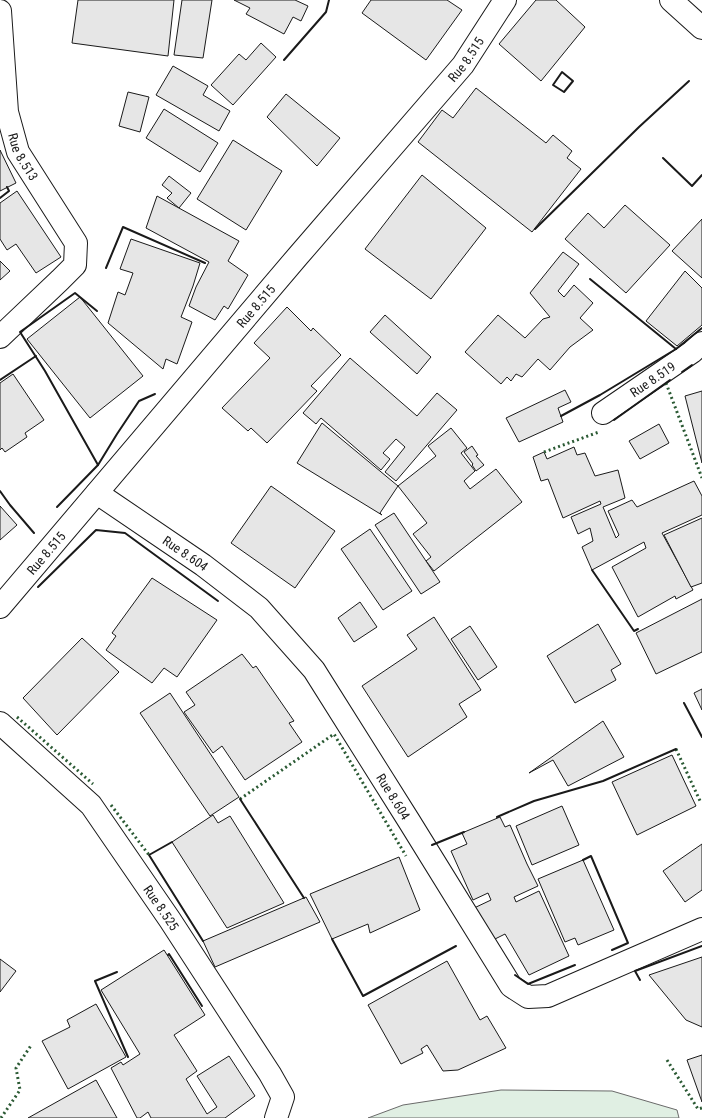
<svg xmlns="http://www.w3.org/2000/svg" width="702" height="1118" font-family="'Roboto Condensed',sans-serif">
<rect width="100%" height="100%" fill="#fff"/>
<path fill="#e0efe3" stroke="#6a6a6a" d="M501,1090L612,1091L677,1110L679,1118H368L403,1105Z"/>
<g fill="#e6e6e6" stroke="#1a1a1a">
<path d="M78,0H174L168,56L72,43Z"/>
<path d="M182,0H212L203,58L174,55Z"/>
<path d="M234,0H295L308,6L301,21L293,17L284,34L246,14L250,8Z"/>
<path d="M371,0H447L462,10L426,60L362,13Z"/>
<path d="M536,0H556L585,27L541,81L499,44Z"/>
<path d="M261,43L276,57L233,105L211,85L239,54L246,60Z"/>
<path d="M173,66L208,86L203,95L230,111L219,131L156,95Z"/>
<path d="M476,88L546,143L553,135L572,151L567,158L581,169L532,232L418,142L442,110L453,118Z"/>
<path d="M128,92L149,97L140,132L119,126Z"/>
<path d="M286,94L340,138L317,166L267,117Z"/>
<path d="M164,109L218,143L200,172L146,138Z"/>
<path d="M233,140L282,171L246,230L197,199Z"/>
<path d="M0,150L16,183L0,191Z"/>
<path d="M422,175L486,228L431,299L365,249Z"/>
<path d="M169,176L191,193L179,208L167,198L172,193L162,185Z"/>
<path d="M17,191L61,257L36,273L16,244L7,250L0,239V203Z"/>
<path d="M157,196L239,241L228,261L248,275L228,309L224,306L215,320L189,306L196,287L209,262L146,228Z"/>
<path d="M625,205L670,245L626,293L565,239L588,213L604,228Z"/>
<path d="M702,219V278L672,251Z"/>
<path d="M131,239L200,263L193,286L181,317L192,322L177,364L166,359L163,369L108,323L118,292L125,295L133,273L120,269Z"/>
<path d="M563,252L579,264L558,291L564,297L574,285L593,303L580,318L593,330L570,347L550,370L538,359L522,377L516,374L511,381L507,377L501,384L465,352L498,315L525,338L543,319L550,317L530,293Z"/>
<path d="M0,261L10,271L0,280Z"/>
<path d="M685,271L702,288V325L677,346L646,321Z"/>
<path d="M80,297L143,376L90,418L27,339Z"/>
<path d="M287,307L311,331L313,328L341,355L311,386L317,391L267,443L251,428L248,431L222,408L270,358L254,343Z"/>
<path d="M385,315L431,357L417,374L370,332Z"/>
<path d="M350,358L417,416L437,393L457,410L396,481L385,472L405,447L396,439L383,453L390,459L381,470L321,418L316,424L303,413Z"/>
<path d="M13,374L44,420L25,433L27,437L5,452L2,448L0,450V383Z"/>
<path d="M565,390L571,402L558,408L563,422L519,442L506,418Z"/>
<path d="M702,391V463L685,396Z"/>
<path d="M322,423L398,486L380,513L382,515L297,463Z"/>
<path d="M659,424L669,443L640,459L629,441Z"/>
<path d="M451,428L467,448L461,453L475,471L464,481L470,489L496,469L522,502L434,571L426,561L431,557L413,534L427,523L398,486L436,456L428,446Z"/>
<path d="M472,446L478,455L476,456L484,465L476,471L472,465L473,464L464,452Z"/>
<path d="M574,447L577,455L585,453L595,476L618,470L625,498L603,507L616,538L619,535L608,511L632,500L637,507L694,481L702,496V515L662,533L693,590L676,599L675,596L638,617L612,567L646,548L644,542L592,570L582,547L593,541L590,528L578,534L571,517L601,504L600,501L563,518L548,479L541,481L533,457L544,452L547,459Z"/>
<path d="M271,486L335,531L295,588L231,543Z"/>
<path d="M0,506L17,525L0,540Z"/>
<path d="M394,513L440,582L421,594L375,525Z"/>
<path d="M702,518V583L691,587L664,535Z"/>
<path d="M370,529L412,591L383,610L341,549Z"/>
<path d="M152,578L217,620L177,677L164,668L152,683L106,650L116,636L112,633Z"/>
<path d="M702,599V652L656,674L636,633Z"/>
<path d="M360,602L377,627L354,642L338,618Z"/>
<path d="M434,617L481,690L459,704L467,717L408,757L362,686L417,649L407,635Z"/>
<path d="M598,624L621,664L611,670L616,680L575,703L547,656Z"/>
<path d="M470,626L497,667L478,680L451,639Z"/>
<path d="M82,638L119,672L57,735L23,698Z"/>
<path d="M242,654L253,668L256,666L294,721L289,723L302,742L245,780L222,746L213,753L184,712L195,705L186,692Z"/>
<path d="M702,689V710L694,693Z"/>
<path d="M170,693L239,797L210,816L140,713Z"/>
<path d="M603,721L624,757L568,786L553,760L529,773Z"/>
<path d="M672,755L696,806L637,835L612,782Z"/>
<path d="M562,806L579,845L532,865L516,826Z"/>
<path d="M213,815L218,823L230,816L284,903L227,928L172,842Z"/>
<path d="M500,817L505,827L510,825L527,864L538,886L514,897L516,902L539,891L569,956L529,975L505,934L493,940L472,909L491,900L488,893L473,900L451,851L467,844L462,833Z"/>
<path d="M702,844V890L685,902L663,871Z"/>
<path d="M399,857L420,910L370,933L368,924L332,939L310,894Z"/>
<path d="M583,860L614,930L578,945L575,938L565,942L538,879Z"/>
<path d="M306,897L320,922L215,967L203,941Z"/>
<path d="M164,950L205,1015L174,1035L197,1071L186,1079L207,1114L217,1107L197,1076L229,1056L255,1096L225,1118H151L148,1112L140,1118H137L111,1068L121,1062L123,1065L140,1054L101,990Z"/>
<path d="M702,957V1027L686,1020L649,975Z"/>
<path d="M0,959L16,971L0,992Z"/>
<path d="M447,961L480,1020L487,1016L506,1048L458,1070L443,1071L427,1045L421,1049L423,1053L401,1064L368,1005Z"/>
<path d="M96,1004L126,1057L68,1089L42,1041L70,1027L67,1020Z"/>
<path d="M702,1055V1102L687,1060Z"/>
<path d="M96,1080L117,1118H28Z"/>
</g>
<g fill="none" stroke-linecap="round" stroke-linejoin="round">
<g stroke="#1a1a1a" stroke-width="24">
<g id="minor">
<path id="s1" d="M0,11L7,112L18,152L76,243L75,265L60,280L0,337"/>
<path id="s2" d="M603,413L692,352L702,343"/>
<path id="s3" d="M97,493L203,565L259,608L314,670L409,821L511,986L528,997L548,996L702,929"/>
<path id="s4" d="M0,607L298,256L463,65L505,0"/>
<path id="s5" d="M0,723L91,805L170,920L270,1074L283,1097L276,1118"/>
</g>
</g>
<g stroke="#1a1a1a" stroke-width="24">
<path id="major" d="M671,0L702,28"/>
</g>
<use href="#minor" stroke="#fff" stroke-width="22"/>
<use href="#major" stroke="#fff" stroke-width="22"/>
<g stroke="#2b5a34" stroke-width="3" stroke-dasharray="2 3" stroke-linecap="butt">
<path d="M666,383L702,478"/>
<path d="M544,452L599,432"/>
<path d="M17,717L93,784"/>
<path d="M676,749L701,803"/>
<path d="M240,799L334,734L406,856"/>
<path d="M111,805L149,855"/>
<path d="M667,1060L698,1109L702,1108"/>
<path d="M1,1118L20,1090L16,1068L32,1044"/>
</g>
<g stroke="#1a1a1a" stroke-width="2">
<path d="M284,60L326,12L329,0"/>
<path d="M562,72L573,81L564,92L553,85Z"/>
<path d="M663,158L692,186L702,175"/>
<path d="M0,198L9,191L7,187"/>
<path d="M535,229L639,127L689,81"/>
<path d="M106,268L123,227L205,263"/>
<path d="M590,279L676,349"/>
<path d="M97,311L75,293L20,332L45,371L98,465"/>
<path d="M682,372L692,365"/>
<path d="M0,380L36,356"/>
<path d="M561,416L600,395L676,349L702,328"/>
<path d="M614,420L670,380"/>
<path d="M0,491L10,505L34,533"/>
<path d="M57,507L98,465L117,434L139,401L155,394"/>
<path d="M592,570L634,631L638,629"/>
<path d="M38,587L96,530L125,533L218,601"/>
<path d="M684,703L702,737"/>
<path d="M240,799L304,898"/>
<path d="M497,817L534,801L603,781L676,749"/>
<path d="M172,842L149,855L203,941"/>
<path d="M432,845L464,832"/>
<path d="M583,860L591,856L628,943L612,950"/>
<path d="M332,939L363,996L456,946"/>
<path d="M168,955L169,954L202,1006"/>
<path d="M117,972L95,981L128,1057"/>
<path d="M515,975L528,984L575,965"/>
<path d="M640,980L635,971L702,946"/>
</g>
</g>
<g text-anchor="middle" dominant-baseline="central" stroke-width="3" stroke-linejoin="round" paint-order="stroke">
<g font-size="13" fill="#1a1a1a" stroke="#fff">
<text stroke="none"><textPath href="#s4" startOffset="719">Rue 8.515</textPath></text>
<text stroke="none"><textPath href="#s1" startOffset="149">Rue 8.513</textPath></text>
<text stroke="none"><textPath href="#s4" startOffset="395">Rue 8.515</textPath></text>
<text stroke="none"><textPath href="#s2" startOffset="60">Rue 8.519</textPath></text>
<text stroke="none"><textPath href="#s4" startOffset="71">Rue 8.515</textPath></text>
<text stroke="none"><textPath href="#s3" startOffset="107">Rue 8.604</textPath></text>
<text stroke="none"><textPath href="#s3" startOffset="431">Rue 8.604</textPath></text>
<text stroke="none"><textPath href="#s5" startOffset="247">Rue 8.525</textPath></text>
</g>
</g>
</svg>
